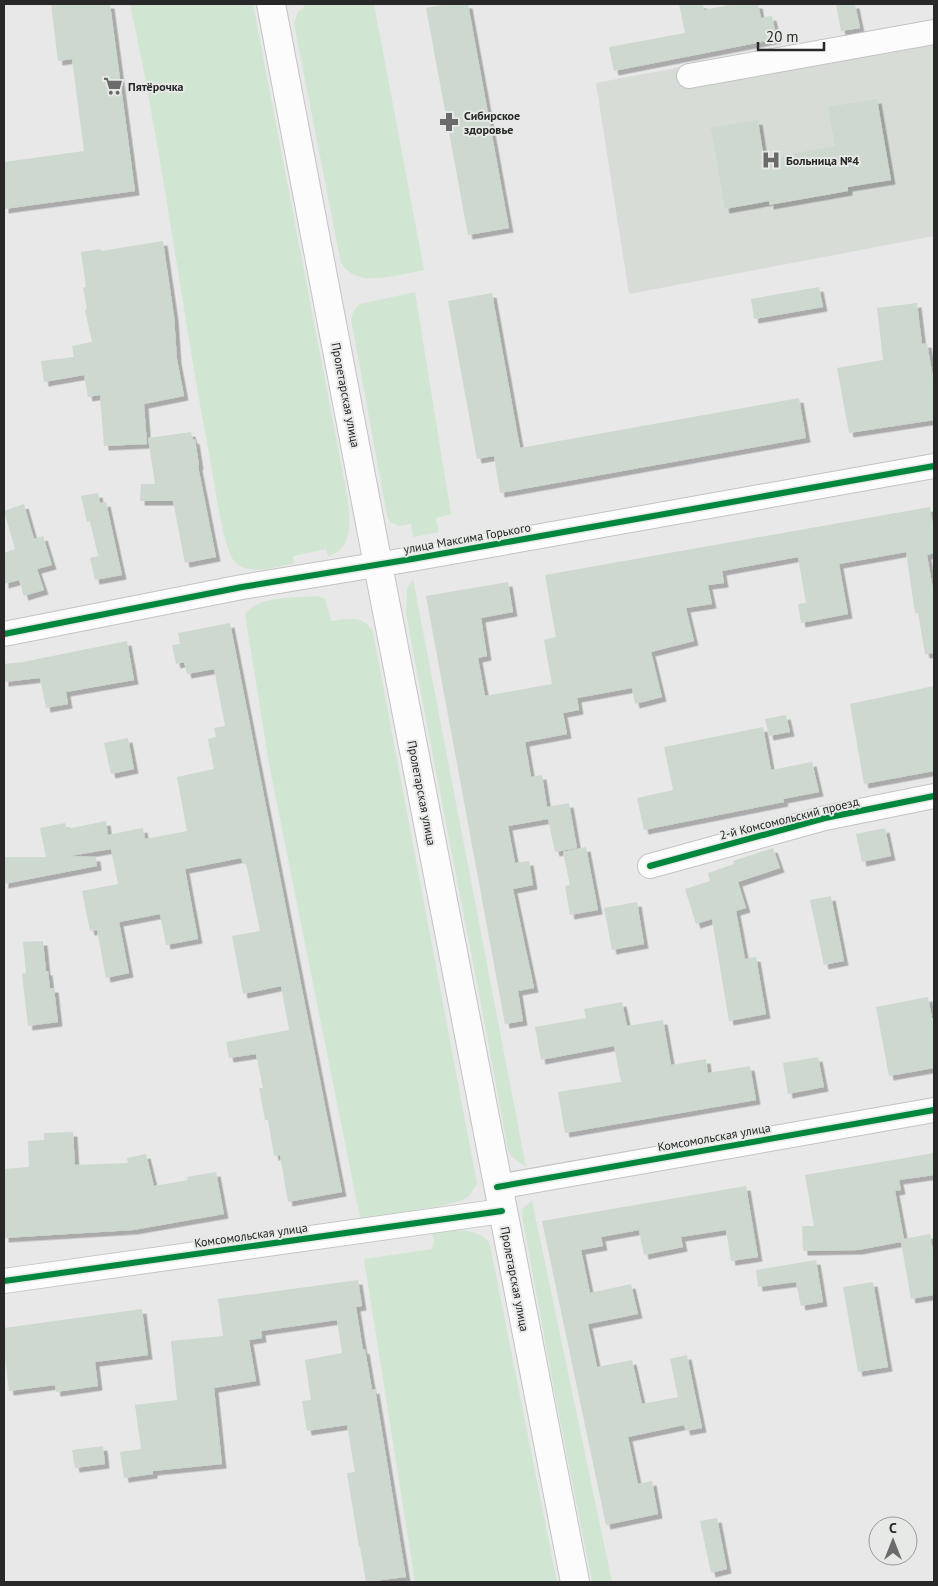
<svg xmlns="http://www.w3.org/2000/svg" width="938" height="1586" font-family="'PT Sans',sans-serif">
<defs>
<filter id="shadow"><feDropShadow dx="4.5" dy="4.5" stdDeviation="0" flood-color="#0004"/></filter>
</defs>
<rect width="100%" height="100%" fill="#e7e8e7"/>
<path fill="#d7dcd7" d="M934,19V236L629,294L596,83Z"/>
<g fill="#d1e6d2">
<path d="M130,4H253L348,500C350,521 353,550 328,556L326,549L293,556L294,563C277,567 251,576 236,563C223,551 215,485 211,465C182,312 163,156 130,4Z"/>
<path d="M307,4H374L424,270C399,274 356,290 341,263L294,24L298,12Z"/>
<path d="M415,292L451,514L436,518L439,532L413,537L411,524L399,526L390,522L387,515L351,319L354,310L360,304Z"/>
<path d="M413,579L526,1167L512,1157L508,1151C476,971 439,793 406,613L407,589Z"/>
<path d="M317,596L325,599L331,621C348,619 363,614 373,632L477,1184L469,1196L463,1200L440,1206L361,1219L356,1198L269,764L245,614C260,595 294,598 317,596Z"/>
<path d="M532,1201L612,1582H592L555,1395L522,1216L523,1208Z"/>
<path d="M462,1230C473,1232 485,1234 490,1245L557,1582H415L364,1259L432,1249L434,1242L432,1233Z"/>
</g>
<g fill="#cdd8ce" filter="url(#shadow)">
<path d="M51,4H110L135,191L4,209V162L84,151L72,59L58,61Z"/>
<path d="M447,4H468L509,228L468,235L426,8Z"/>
<path d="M679,4H703L704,10L735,4H758L761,18L772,16L777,39L614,71L609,47L685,33Z"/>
<path d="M836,4H855L860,28L841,31Z"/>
<path d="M877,99L891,180L848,187V191L769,205V201L725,209L711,128L758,120L764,159L835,146L828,107Z"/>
<path d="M163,241L174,316L177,359L184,396L144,404L147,444L104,446L100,395L88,397L84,375L44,382L41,361L74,357L72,346L92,342L85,310L87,309L83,288L86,287L81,252L101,249V251Z"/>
<path d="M819,287L823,307L754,319L751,299Z"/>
<path d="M492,293L520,448L799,398L806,438L500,493L494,456L477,459L448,301Z"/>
<path d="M917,303L922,344L927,343L934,383V420L849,433L837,368L883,360L877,308Z"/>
<path d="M191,432L193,440L195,439L199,465L198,466L216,557L185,563L173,501H140L141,484H155L148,438Z"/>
<path d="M98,493L100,503L106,502L122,575L95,580L90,558L98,556L90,521L87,522L81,496Z"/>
<path d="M24,504L34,539L43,536L52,565L37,569L44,590L24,596L19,580L4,584V553L15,549L4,511Z"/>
<path d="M930,507L934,532V553L927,555L934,595V653L925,654L918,613H915L906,552L839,564L848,614L801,623L798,604L806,603L798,557L722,571L724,583L708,585L712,604L686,608L694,641L651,652L662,697L635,704L632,688L577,698L579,710L563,713L567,734L525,742L531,777L542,775L547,807L569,803L577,848L555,852L548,819L508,826L515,863L529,861L533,885L513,889L534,988L518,991L523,1021L505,1024L426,596L508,582L513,612L481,618L487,656L478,658L485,696L552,684L544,640L556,637L545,575Z"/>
<path d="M230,623L342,1192L288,1202L280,1155L274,1156L268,1120H265L259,1088H263L256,1054L229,1058L226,1042L289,1030L281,986L243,994L232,936L260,931L246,863L243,864L241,858L185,869L198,939L166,945L160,914L119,922L129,973L106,978L97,930L90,931L82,891L118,884L111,849L70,856L96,857L97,866L4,884V857H46L40,828L65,823L67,829L106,821L108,835L143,828L145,839L187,831L177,777L214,769L208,739L216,737L214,728L225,726L214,669L187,674L184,662L176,664L172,645L180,644L178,633Z"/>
<path d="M127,641L134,680L66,692L68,704L46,708L40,678L4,682V664L23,662Z"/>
<path d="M934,686V771L864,784L850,704Z"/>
<path d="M786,715L790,732L769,736L765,719Z"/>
<path d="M763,727L771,770L812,762L819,792L783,799L784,802L644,830L637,798L673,790L664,747Z"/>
<path d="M128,738L134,769L111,774L104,743Z"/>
<path d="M885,828L891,856L862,862L856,834Z"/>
<path d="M586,847L598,910L570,915L565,886L570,885L563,852Z"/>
<path d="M773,848L780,868L738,882L746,908L736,911L745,959L756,957L766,1014L729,1021L712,919L696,924L685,889L710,881L708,873L734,864L733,861Z"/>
<path d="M831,896L844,961L824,965L810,900Z"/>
<path d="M637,902L644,944L612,950L604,908Z"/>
<path d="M43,941L46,971H48L50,988H54L58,1022L28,1026L22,974L26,973L23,942Z"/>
<path d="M928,997L932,1018H934V1068L889,1076L876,1007Z"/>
<path d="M622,1002L627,1026L663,1020L671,1065L706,1059L708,1073L750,1066L756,1100L565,1133L558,1092L621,1082L614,1046L541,1060L535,1027L586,1018L584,1009Z"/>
<path d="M818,1057L824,1087L788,1094L783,1063Z"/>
<path d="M73,1132L75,1165L128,1163L127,1158L146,1154L154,1186L188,1180L187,1177L216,1172L224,1214L133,1230L4,1238V1169L29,1167L28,1141L44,1140V1133Z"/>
<path d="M934,1153V1175L899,1180L901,1190L895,1191L904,1239L930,1234L934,1257V1295L911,1299L901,1242L858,1250L803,1251L802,1226H814L805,1175Z"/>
<path d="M746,1186L758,1257L731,1261L726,1230L681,1237L683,1247L644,1255L639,1230L601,1237L603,1246L581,1250L590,1293L631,1284L638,1314L588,1324L597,1367L632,1360L642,1404L678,1397L670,1359L687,1355L702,1428L686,1431L684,1425L628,1437L638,1484L652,1481L658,1514L606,1525L542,1221Z"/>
<path d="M816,1260L823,1302L801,1306L796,1282L758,1287L756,1270Z"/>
<path d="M358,1280L362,1306L356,1307L363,1350L365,1349L372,1390L375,1389L406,1577L366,1582L360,1547H359L347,1473L355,1472L347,1425L307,1431L302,1401L311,1400L305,1360L342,1353L337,1320L261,1331L262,1338L249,1340L256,1381L214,1388L222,1464L153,1471V1474L124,1478L120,1452L141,1449L135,1405L177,1400L171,1341L223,1336L218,1299Z"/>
<path d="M873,1282L888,1367L858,1372L843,1287Z"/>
<path d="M142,1309L148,1355L95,1362L98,1386L56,1392L55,1385L9,1391L4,1349V1328Z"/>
<path d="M103,1446L105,1464L75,1468L72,1450Z"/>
<path d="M717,1518L727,1569L711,1573L700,1521Z"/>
</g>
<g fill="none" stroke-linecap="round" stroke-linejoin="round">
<g stroke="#c3c4c3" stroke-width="26">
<g id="street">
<path d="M689,76L934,32"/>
<path d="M4,634L242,587L412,559L934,466"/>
<path d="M650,866L825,818L934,796"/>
<path d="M497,1187L934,1110"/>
<path d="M4,1281L502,1211"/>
</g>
</g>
<g stroke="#c3c4c3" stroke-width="30">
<path id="primary" d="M271,4L378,565L575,1582"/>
</g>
<use href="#street" stroke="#fbfcfb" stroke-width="24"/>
<use href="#primary" stroke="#fbfcfb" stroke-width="28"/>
<g stroke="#e6e9e6" stroke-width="9">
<g id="cycleway">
<path d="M4,634L242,587L412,559L934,466"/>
<path d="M650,866L825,818L934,796"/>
<path d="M497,1187L934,1110"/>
<path d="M4,1281L502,1211"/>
</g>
</g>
<use href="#cycleway" stroke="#00873e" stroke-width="6"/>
</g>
<defs>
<g id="supermarket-bare" transform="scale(1.5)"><path d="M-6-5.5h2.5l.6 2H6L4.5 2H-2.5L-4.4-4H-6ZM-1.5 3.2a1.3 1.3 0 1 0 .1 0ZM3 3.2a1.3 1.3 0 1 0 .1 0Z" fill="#6a6b6a" stroke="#e6e9e6" stroke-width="2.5" paint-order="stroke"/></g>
<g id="pharmacy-bare" transform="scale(1.5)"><path d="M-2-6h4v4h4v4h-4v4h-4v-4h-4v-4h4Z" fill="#6a6b6a" stroke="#e6e9e6" stroke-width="2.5" paint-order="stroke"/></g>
<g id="hospital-bare" transform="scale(1.5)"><path d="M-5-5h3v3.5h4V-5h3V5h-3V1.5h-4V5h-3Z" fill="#6a6b6a" stroke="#e6e9e6" stroke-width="2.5" paint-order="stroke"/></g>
</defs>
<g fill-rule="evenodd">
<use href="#supermarket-bare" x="113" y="86"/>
<use href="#pharmacy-bare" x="449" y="122"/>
<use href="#hospital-bare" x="771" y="160"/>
</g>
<g text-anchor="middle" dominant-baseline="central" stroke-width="4" stroke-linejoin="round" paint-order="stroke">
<g font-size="12" font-weight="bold" fill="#272827" stroke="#e6e9e6" text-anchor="start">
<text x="128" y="86">Пятёрочка</text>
<text x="464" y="115">Сибирское<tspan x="464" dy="14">здоровье</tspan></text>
<text x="786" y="160">Больница №4</text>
</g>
<g font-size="12" fill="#272827" stroke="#e6e9e6">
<text transform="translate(346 395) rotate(79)">Пролетарская улица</text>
<text transform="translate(467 538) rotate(-10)">улица Максима Горького</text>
<text transform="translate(422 793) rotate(79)">Пролетарская улица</text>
<text transform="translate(789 818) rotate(-14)">2-й Комсомольский проезд</text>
<text transform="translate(714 1137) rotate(-10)">Комсомольская улица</text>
<text transform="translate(251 1235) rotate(-8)">Комсомольская улица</text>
<text transform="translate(515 1279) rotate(79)">Пролетарская улица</text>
</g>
</g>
<rect width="938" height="1586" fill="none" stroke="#272827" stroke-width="10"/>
<g transform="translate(893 1541)"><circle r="24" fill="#e6e9e6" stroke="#9a9c9a"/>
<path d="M0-4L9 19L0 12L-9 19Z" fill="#6a6b6a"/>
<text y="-8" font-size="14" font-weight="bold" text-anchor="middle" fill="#272827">С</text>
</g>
<path d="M758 42v8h66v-8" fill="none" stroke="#272827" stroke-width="2.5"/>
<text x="766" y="42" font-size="15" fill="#272827" stroke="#e6e9e6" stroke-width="4" paint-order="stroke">20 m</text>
</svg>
